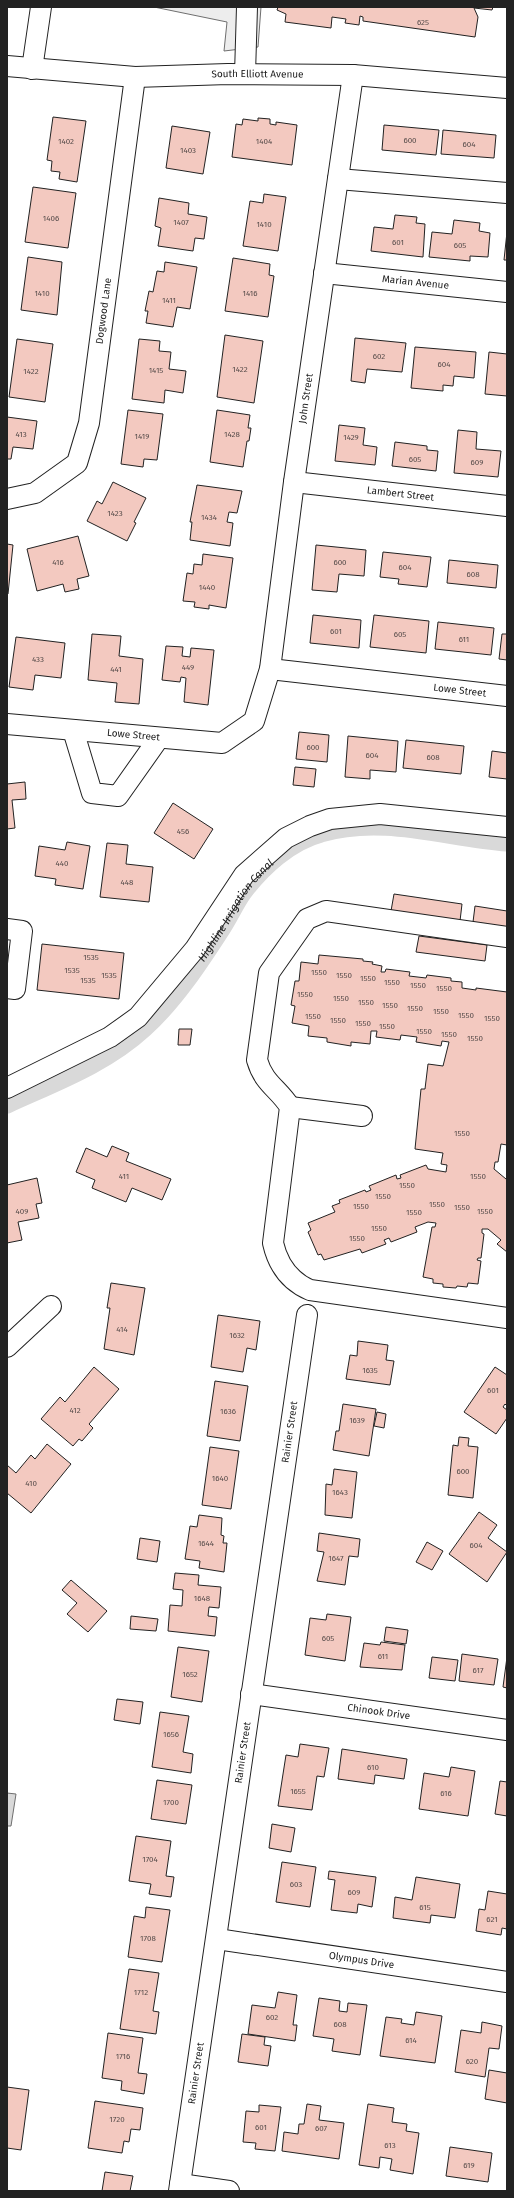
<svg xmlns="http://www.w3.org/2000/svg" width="514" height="2198" font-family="'Fira Sans',sans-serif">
<rect width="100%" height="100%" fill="#fff"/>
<path fill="#ededed" stroke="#6f6f6f" d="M154,7H261L258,47L224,51L227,22Z"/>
<path fill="#d9d9d9" stroke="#6f6f6f" d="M7,1793L16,1794L11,1826H7Z"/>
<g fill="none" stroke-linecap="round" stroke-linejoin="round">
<path stroke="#d9d9d9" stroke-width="19" id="s1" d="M7,1104C55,1082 105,1064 144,1028C174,1001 199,963 221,929C229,917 235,903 243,892C262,867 290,841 321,833C382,815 445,837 507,842"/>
</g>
<g fill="#f3c9c0" stroke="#222">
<path d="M278,7H493L492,10L474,8L478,17L475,37L363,21V17L360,16L359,25L345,23L346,19L332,17L331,28L285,22L286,14L277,10Z"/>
<path d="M53,117L86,121L77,182L59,179L60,172L51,171L52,161L47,160Z"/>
<path d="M258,118L270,119V124L276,125V122L297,125L292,165L232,157L236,124L242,125L243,119L258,121Z"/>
<path d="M384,125L439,130L436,155L382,150Z"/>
<path d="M172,126L210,132L203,174L166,168Z"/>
<path d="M443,130L496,135L494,158L441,154Z"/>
<path d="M33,187L76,193L68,248L25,242Z"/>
<path d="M264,194L286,197L278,251L243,246L250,201L263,203Z"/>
<path d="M159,198L189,203L188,214L207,217L204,239L195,238L193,251L158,246L161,228L155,226Z"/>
<path d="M395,215L417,217L416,223L425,224L423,257L371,251L374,227L393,229Z"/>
<path d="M454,220L480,223L479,231L490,233L488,257L470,256V261L429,257L432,232L452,234Z"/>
<path d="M507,232V260H504Z"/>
<path d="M28,257L62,262L57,315L21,310Z"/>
<path d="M233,258L270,264L269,275L274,276L268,317L225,311Z"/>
<path d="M165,262L197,267L190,309L177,307L173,327L146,323L148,311H145L149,291L153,292L157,271L164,272Z"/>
<path d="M225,335L263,341L254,403L217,397Z"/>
<path d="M355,338L406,343L402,372L367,369L365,383L351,381Z"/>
<path d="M17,339L53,344L45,402L9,397Z"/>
<path d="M139,339L160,341L159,351L171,352L169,369L186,371L183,393L165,390L164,403L132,399Z"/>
<path d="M415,347L476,352L474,378L454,376L453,386L443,385V391L411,388Z"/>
<path d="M489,352L507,354V396L485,394Z"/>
<path d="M128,410L163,414L157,460L144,459L143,467L121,464Z"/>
<path d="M217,410L250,415L248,428H251L249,441H247L243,467L210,462Z"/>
<path d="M7,417L37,421L33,449L13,447L11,459H7Z"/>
<path d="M339,425L365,428L363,445L377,447L375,465L335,461Z"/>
<path d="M458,430L477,432L476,449L501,451L498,477L454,473Z"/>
<path d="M395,442L427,446V450L438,451L436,471L392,466Z"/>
<path d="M113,482L146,498L134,522L136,523L127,541L87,521L97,501L102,504Z"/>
<path d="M197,485L242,491L237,513L229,512L227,522L233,523L230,546L190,540L192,522H190Z"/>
<path d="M78,536L89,576L77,579L79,589L65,592L63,584L37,591L27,549Z"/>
<path d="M7,544L13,545L8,594H7Z"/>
<path d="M316,545L366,550L364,576L339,574L337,592L312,590Z"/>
<path d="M383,552L431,557L427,587L398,584L399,579L380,577Z"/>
<path d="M203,554L233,558L226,608L209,605V609L194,607L195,602L183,601L187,573L193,574L194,564L202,565Z"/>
<path d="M449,560L498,565L496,588L447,583Z"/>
<path d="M313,615L361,620L359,648L310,643Z"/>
<path d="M374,615L429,621L426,653L370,647Z"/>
<path d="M438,622L494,628L491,655L435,649Z"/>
<path d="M92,634L121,636L119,656L143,659L139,704L115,702L117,683L88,680Z"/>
<path d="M502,634H507V660L499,659Z"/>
<path d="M16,637L65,643L61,678L35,675L33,690L9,687Z"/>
<path d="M166,646L183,647L182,656L190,657L191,648L214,650L208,705L184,702L186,678L181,677L180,682L162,680Z"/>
<path d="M299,732L329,735L327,762L296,759Z"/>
<path d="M348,736L398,741L396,772L370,770V779L345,777Z"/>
<path d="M406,740L464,746L461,774L403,768Z"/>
<path d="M492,751L507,753V779L489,777Z"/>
<path d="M295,767L316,769L314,787L293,785Z"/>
<path d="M25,782L26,799L12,800L15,828L7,829V784Z"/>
<path d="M173,803L213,829L194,859L154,833Z"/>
<path d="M67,842L90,846L83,889L55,885L56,879L35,876L39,846L65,850Z"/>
<path d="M107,843L128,845L126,864L153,867L149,902L100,897Z"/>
<path d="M394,894L462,904L460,921L391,911Z"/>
<path d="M475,906L507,911V928L473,922Z"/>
<path d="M419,936L487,945L485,961L416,952Z"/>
<path d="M42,944L124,953L119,999L37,990Z"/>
<path d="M319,955L363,959V961L373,962L372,964L382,966L381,972H385L386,969L410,972L409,976L426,978L427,975L451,978V981L462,982V988L476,990V988L507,992V1145L501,1144L498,1162H495L494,1169L506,1179L507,1177V1252L497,1244L501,1240L488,1229H482V1233L484,1234L481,1258H478L477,1260L481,1261L478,1284L468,1283L467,1287L457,1286L456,1288L443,1287V1284L433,1283V1279L423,1277L432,1227H435L436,1223L428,1222L415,1227L417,1232L391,1242L389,1238L384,1240L386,1244L362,1253L360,1249L324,1260L321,1254L318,1255L308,1232L311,1230L308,1223L335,1212L332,1206L340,1203L339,1200L365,1190L366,1192L371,1190L369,1186L396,1175L397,1179L401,1178L400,1175L426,1165L428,1169L446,1172L447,1165L441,1164L443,1153L415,1149L421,1089H425L428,1064L443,1066L449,1042L442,1041L441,1046L416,1042L417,1037L401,1035L400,1040L376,1037L377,1031H371L370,1044L351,1042V1046L327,1042V1038L308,1036L309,1026L292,1023L295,1006L291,1005L295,981H299L301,962L318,964Z"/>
<path d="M179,1029H192L190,1045H178Z"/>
<path d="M112,1146L129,1153L126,1161L171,1179L162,1200L132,1188L126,1202L92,1188L95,1180L76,1172L86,1148L107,1157Z"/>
<path d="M37,1178L42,1203L36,1204L39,1218L18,1222L22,1240L7,1243V1185Z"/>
<path d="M111,1283L145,1288L134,1355L104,1349L110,1308H107Z"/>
<path d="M218,1315L260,1321L256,1350L247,1348L243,1372L211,1367Z"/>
<path d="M358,1341L388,1345L386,1360L394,1361L390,1385L346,1379L350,1355L357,1356Z"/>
<path d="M94,1367L119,1389L89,1424L93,1428L82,1441L79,1439L73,1446L41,1419L60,1397L65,1402Z"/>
<path d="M495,1367L507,1375V1406L505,1404L503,1407L507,1410V1418L496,1434L464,1412Z"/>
<path d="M215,1381L248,1386L240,1441L207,1436Z"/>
<path d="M343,1404L376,1409L369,1456L333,1450L336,1431H339Z"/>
<path d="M377,1412L386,1414L384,1428L374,1426Z"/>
<path d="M459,1437L469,1438L468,1446L478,1447L473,1498L448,1495L453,1445L458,1446Z"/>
<path d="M47,1444L71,1464L31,1513L7,1493V1465L16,1473L31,1455L35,1459Z"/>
<path d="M210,1447L239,1451L231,1509L202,1505Z"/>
<path d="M334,1469L357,1472L352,1518L325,1515L326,1484L332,1485Z"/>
<path d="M479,1512L497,1525L488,1538L507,1552L487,1582L449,1554Z"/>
<path d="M199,1515L222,1518L221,1535L224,1536L223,1543H227L224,1572L199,1568L200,1561L185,1559L190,1526L197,1527Z"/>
<path d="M319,1533L360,1539L358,1557L349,1556L345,1585L317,1581L324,1552L317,1551Z"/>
<path d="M140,1538L160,1541L157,1562L137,1559Z"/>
<path d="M427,1542L443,1551L432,1570L416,1562Z"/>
<path d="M175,1573L199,1575L198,1585L221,1587L219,1608L209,1607L208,1616L217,1617L215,1636L168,1631L170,1605L182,1606L183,1590L173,1589Z"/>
<path d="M71,1580L107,1611L88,1632L67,1614L77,1603L62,1590Z"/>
<path d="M327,1614L351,1617L345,1661L305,1655L310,1618L326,1620Z"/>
<path d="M131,1616L158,1619L156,1631L130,1629Z"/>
<path d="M386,1627L408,1630L406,1644L384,1641Z"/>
<path d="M381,1642L405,1645L402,1670L360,1667L364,1643L380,1645Z"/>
<path d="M178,1647L209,1651L202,1702L171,1697Z"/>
<path d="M462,1654L498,1659L494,1685L459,1681Z"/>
<path d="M432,1657L458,1660L455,1681L429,1678Z"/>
<path d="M507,1657V1688L503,1687Z"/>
<path d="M117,1699L143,1702L140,1724L114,1720Z"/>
<path d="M160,1712L189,1716L183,1752L193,1754L191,1773L152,1767Z"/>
<path d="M300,1744L329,1748L324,1777L317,1776L312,1810L278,1806L286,1755L298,1757Z"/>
<path d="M342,1749L407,1759L404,1779L375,1775L374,1784L338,1779Z"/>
<path d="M451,1767L475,1771L468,1816L419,1809L424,1773L449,1777Z"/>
<path d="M157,1780L192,1785L186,1824L151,1819Z"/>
<path d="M500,1781L507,1782V1816L495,1814Z"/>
<path d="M272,1824L295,1828L291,1852L269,1848Z"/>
<path d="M136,1836L171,1841L166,1876L174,1877L171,1897L149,1894L151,1884L129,1881Z"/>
<path d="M282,1862L316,1867L310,1907L276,1902Z"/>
<path d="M329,1871L376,1877L372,1907L358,1904L357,1913L331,1910L335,1880L328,1879Z"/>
<path d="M416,1877L460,1884L455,1918L431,1915L430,1923L393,1918L395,1897L412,1900Z"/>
<path d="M488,1891L507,1894V1929L502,1928L501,1935L476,1931L479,1909L485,1910Z"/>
<path d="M146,1907L170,1910L162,1962L128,1957L134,1916L145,1918Z"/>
<path d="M129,1969L159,1973L153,2011L159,2012L156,2034L120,2029Z"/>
<path d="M278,1992L297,1995L293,2025H297L295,2041L248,2034L252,2005L275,2008Z"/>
<path d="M319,1998L340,2001L339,2011L347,2012L348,2003L367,2005L360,2055L332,2051L334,2039L313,2036Z"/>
<path d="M416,2012L442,2016L435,2063L380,2056L386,2017L402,2019L401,2023L414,2025Z"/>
<path d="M482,2022L502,2026L499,2049L489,2048L485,2077L455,2072L461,2030L481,2033Z"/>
<path d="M108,2033L143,2038L138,2073L147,2074L144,2094L121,2090L122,2081L102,2078Z"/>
<path d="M242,2034L265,2037L264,2045L271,2046L268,2066L238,2062Z"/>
<path d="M489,2070L507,2073V2103L485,2099Z"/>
<path d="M7,2087L29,2090L21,2150L7,2148Z"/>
<path d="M95,2101L143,2108L140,2130L131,2129L129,2142L124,2141L122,2153L88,2148Z"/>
<path d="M307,2104L321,2106L319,2120L344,2123L339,2159L282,2151L284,2132L298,2134L299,2124H304Z"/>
<path d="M368,2104L394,2108L392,2122L407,2124L406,2131L419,2133L413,2174L390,2170L392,2159L380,2157L379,2168L359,2165Z"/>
<path d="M259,2105L281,2107L275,2151L255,2149L256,2143L243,2142L246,2111L259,2112Z"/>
<path d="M450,2147L492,2153L488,2182L446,2176Z"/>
<path d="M105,2172L133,2176L130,2191H102Z"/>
</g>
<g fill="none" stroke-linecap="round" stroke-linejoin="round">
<g stroke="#222" stroke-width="22">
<g id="minor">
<path id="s2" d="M7,66L135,77L228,74L353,75L507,88"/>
<path d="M32,69L41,7"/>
<path d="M245,74L247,7"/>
<path d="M338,179L507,193"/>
<path id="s3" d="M324,273L507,292"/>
<path id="s4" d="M294,482L507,506"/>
<path id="s5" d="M7,499L35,493L77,463L89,423L135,77"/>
<path id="s6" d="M270,669L507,696"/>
<path id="s7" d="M7,724L222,743L254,721L270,669L294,482L353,75"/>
<path d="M73,730L92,793L118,796L159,738"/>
<path d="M7,929L22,931L15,989L7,988"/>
<path d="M507,937L326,911L307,919L269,973L257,1060C264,1084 278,1088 290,1107L273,1243C278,1265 289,1281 310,1290L507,1318"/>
<path d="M7,1088L110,1037L138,1017L195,949L244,875L286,838L310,826L330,819L380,814L507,827"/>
<path d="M290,1107L362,1116"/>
<path d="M7,1347L51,1306"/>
<path id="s8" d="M251,1694L507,1730"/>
<path id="s9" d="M217,1939L507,1982"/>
<path d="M180,2184L229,2191"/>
<path id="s10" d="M179,2191L307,1315"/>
</g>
</g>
<use href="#minor" stroke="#fff" stroke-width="20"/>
</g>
<g text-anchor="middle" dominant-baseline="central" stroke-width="3" stroke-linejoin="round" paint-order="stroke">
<g font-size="8" fill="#564c4a">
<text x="423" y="22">625</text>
<text x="410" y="140">600</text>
<text x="66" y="141">1402</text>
<text x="264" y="141">1404</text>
<text x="469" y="144">604</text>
<text x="188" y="150">1403</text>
<text x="51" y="218">1406</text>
<text x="181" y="222">1407</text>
<text x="264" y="224">1410</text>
<text x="398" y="242">601</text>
<text x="460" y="245">605</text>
<text x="42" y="293">1410</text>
<text x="250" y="293">1416</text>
<text x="169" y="300">1411</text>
<text x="379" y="356">602</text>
<text x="444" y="364">604</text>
<text x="240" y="369">1422</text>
<text x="156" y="370">1415</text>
<text x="31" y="371">1422</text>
<text x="21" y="434">413</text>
<text x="232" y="434">1428</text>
<text x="142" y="436">1419</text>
<text x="351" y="437">1429</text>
<text x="415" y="459">605</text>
<text x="477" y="462">609</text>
<text x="115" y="513">1423</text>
<text x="209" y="517">1434</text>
<text x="58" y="562">416</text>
<text x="340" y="562">600</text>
<text x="405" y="567">604</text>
<text x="473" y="574">608</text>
<text x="207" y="587">1440</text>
<text x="336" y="631">601</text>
<text x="400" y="634">605</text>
<text x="464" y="639">611</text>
<text x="38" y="659">433</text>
<text x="188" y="667">449</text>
<text x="116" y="669">441</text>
<text x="313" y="747">600</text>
<text x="372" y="755">604</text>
<text x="433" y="757">608</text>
<text x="183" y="831">456</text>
<text x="62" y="863">440</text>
<text x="127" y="882">448</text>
<text x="91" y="957">1535</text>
<text x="72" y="970">1535</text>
<text x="319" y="972">1550</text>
<text x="109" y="975">1535</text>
<text x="344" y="975">1550</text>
<text x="368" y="978">1550</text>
<text x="88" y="980">1535</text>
<text x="392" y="982">1550</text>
<text x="418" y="985">1550</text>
<text x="444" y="988">1550</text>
<text x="305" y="994">1550</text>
<text x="341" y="998">1550</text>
<text x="366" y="1002">1550</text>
<text x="390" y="1005">1550</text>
<text x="415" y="1008">1550</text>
<text x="441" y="1011">1550</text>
<text x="466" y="1015">1550</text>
<text x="313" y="1016">1550</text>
<text x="492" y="1018">1550</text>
<text x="338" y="1020">1550</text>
<text x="363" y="1023">1550</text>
<text x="387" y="1026">1550</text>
<text x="424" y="1031">1550</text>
<text x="449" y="1034">1550</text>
<text x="475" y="1038">1550</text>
<text x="462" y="1133">1550</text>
<text x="124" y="1176">411</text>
<text x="478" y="1176">1550</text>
<text x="407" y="1185">1550</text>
<text x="383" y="1196">1550</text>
<text x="437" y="1204">1550</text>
<text x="361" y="1206">1550</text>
<text x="462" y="1207">1550</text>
<text x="22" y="1211">409</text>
<text x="485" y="1211">1550</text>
<text x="414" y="1212">1550</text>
<text x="379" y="1228">1550</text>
<text x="357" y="1238">1550</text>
<text x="122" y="1329">414</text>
<text x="237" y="1335">1632</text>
<text x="370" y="1370">1635</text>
<text x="493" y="1390">601</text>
<text x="75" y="1410">412</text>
<text x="228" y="1411">1636</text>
<text x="357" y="1420">1639</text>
<text x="463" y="1471">600</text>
<text x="220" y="1478">1640</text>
<text x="31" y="1483">410</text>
<text x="340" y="1492">1643</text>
<text x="206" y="1543">1644</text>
<text x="476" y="1545">604</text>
<text x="336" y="1558">1647</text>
<text x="202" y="1598">1648</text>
<text x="328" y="1638">605</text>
<text x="383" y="1656">611</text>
<text x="478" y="1670">617</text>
<text x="190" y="1674">1652</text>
<text x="171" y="1734">1656</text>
<text x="373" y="1767">610</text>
<text x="298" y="1791">1655</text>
<text x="446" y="1793">616</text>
<text x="171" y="1802">1700</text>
<text x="150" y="1859">1704</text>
<text x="296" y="1884">603</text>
<text x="354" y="1892">609</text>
<text x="425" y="1907">615</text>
<text x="492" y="1919">621</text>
<text x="148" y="1938">1708</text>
<text x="141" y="1992">1712</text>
<text x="272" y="2017">602</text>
<text x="340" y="2024">608</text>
<text x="411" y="2040">614</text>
<text x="123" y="2056">1716</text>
<text x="472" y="2061">620</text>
<text x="117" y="2119">1720</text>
<text x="261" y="2127">601</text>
<text x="321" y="2128">607</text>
<text x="390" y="2145">613</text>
<text x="469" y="2165">619</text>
</g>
<g font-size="10" fill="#222" stroke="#fff">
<text stroke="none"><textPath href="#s2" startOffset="251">South Elliott Avenue</textPath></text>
<text stroke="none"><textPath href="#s3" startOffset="92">Marian Avenue</textPath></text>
<text stroke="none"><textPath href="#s5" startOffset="235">Dogwood Lane</textPath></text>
<text stroke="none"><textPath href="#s7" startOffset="582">John Street</textPath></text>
<text stroke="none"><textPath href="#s4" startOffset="107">Lambert Street</textPath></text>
<text stroke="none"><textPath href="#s6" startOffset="191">Lowe Street</textPath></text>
<text stroke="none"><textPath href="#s7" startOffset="127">Lowe Street</textPath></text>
<text stroke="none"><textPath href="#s10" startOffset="767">Rainier Street</textPath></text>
<text stroke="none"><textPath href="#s8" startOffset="129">Chinook Drive</textPath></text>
<text stroke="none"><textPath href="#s10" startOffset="443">Rainier Street</textPath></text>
<text stroke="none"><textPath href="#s9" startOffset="146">Olympus Drive</textPath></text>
<text stroke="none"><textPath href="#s10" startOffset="119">Rainier Street</textPath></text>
</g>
<g font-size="11" font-style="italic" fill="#222" stroke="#fff">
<text stroke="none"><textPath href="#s1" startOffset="307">Highline Irrigation Canal</textPath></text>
</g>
</g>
<rect width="514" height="2198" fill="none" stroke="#222222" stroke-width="16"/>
</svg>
